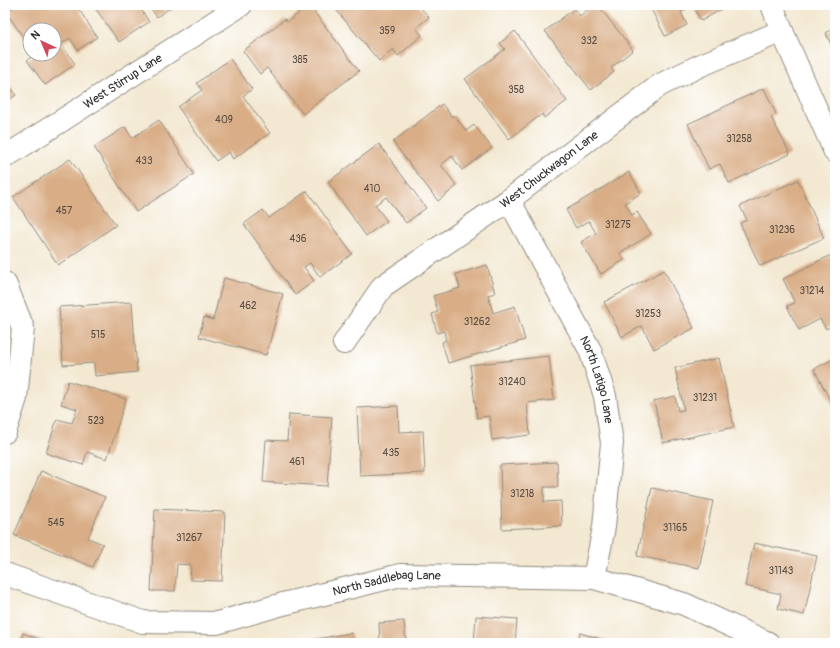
<svg xmlns="http://www.w3.org/2000/svg" width="840" height="648" font-family="Pangolin,sans-serif">
<rect width="100%" height="100%" fill="#fff"/>
<filter id="ink" filterUnits="userSpaceOnUse"><feTurbulence type="fractalNoise" baseFrequency=".025" numOctaves="2"/><feDisplacementMap in="SourceGraphic" scale="8" xChannelSelector="R" yChannelSelector="G"/><feConvolveMatrix kernelMatrix="1 2 1 2 8 2 1 2 1" color-interpolation-filters="sRGB"/></filter>
<filter id="wash" filterUnits="userSpaceOnUse"><feTurbulence type="fractalNoise" baseFrequency=".012" numOctaves="4" result="noise"/><feDisplacementMap in="SourceGraphic" scale="16" xChannelSelector="R" yChannelSelector="G"/><feGaussianBlur stdDeviation="0.9" result="paint"/><feColorMatrix in="noise" values="0 0 0 0 0 0 0 0 0 0 0 0 0 0 0 0 0 1.4 0 .05"/><feComposite in="paint" operator="in"/></filter>
<g filter="url(#wash)">
<rect width="100%" height="100%" fill="#f3e8d1"/>
<g id="blocks">
<g fill="#d9ad86">
<path d="M17,5H76L97,37L78,50L70,38L61,44L75,64L45,85L27,60L35,54H54V30H30V47L6,12Z"/>
<path d="M93,5H141L139,6L149,22L119,42Z"/>
<path d="M148,5H174L157,17Z"/>
<path d="M309,5L359,71L303,114L267,68L260,74L243,51L285,19L287,22Z"/>
<path d="M332,5H418L429,17L416,28L422,35L398,56L393,49L379,61Z"/>
<path d="M594,5H598L633,50L611,68L614,72L591,90L545,31L574,9L580,16Z"/>
<path d="M649,5H720L722,9L701,21L693,5L681,12L687,25L665,36Z"/>
<path d="M835,28V53L826,33Z"/>
<path d="M515,31L567,101L544,118L542,114L509,139L465,79L505,49L500,43Z"/>
<path d="M230,59L252,89L243,96L270,133L233,159L229,152L216,161L178,107L202,90L197,83Z"/>
<path d="M5,79L16,95L5,103Z"/>
<path d="M764,88L776,114L771,117L790,154L729,183L720,164L709,169L688,124Z"/>
<path d="M442,104L452,117L454,115L466,131L474,125L492,148L462,170L452,156L441,165L457,186L438,201L393,142Z"/>
<path d="M159,120L194,174L136,212L94,147L125,127L132,138Z"/>
<path d="M379,144L426,208L406,223L386,197L375,205L387,221L366,236L328,182Z"/>
<path d="M70,159L116,225L58,265L13,197Z"/>
<path d="M629,172L641,193L625,203L632,215L637,212L651,234L620,253L624,260L601,274L581,242L596,233L589,221L576,228L566,210Z"/>
<path d="M798,180L824,238L760,266L740,223L747,220L740,206Z"/>
<path d="M307,191L352,254L320,277L310,263L304,267L314,281L295,295L244,224L263,210L269,218Z"/>
<path d="M835,253V324L826,329L820,319L799,330L787,306L795,303L783,279Z"/>
<path d="M487,265L495,293L488,295L493,313L515,306L525,340L448,363L442,342L446,340L444,331L437,333L432,314L438,312L433,296L460,288L456,274Z"/>
<path d="M664,270L694,328L654,349L642,326L622,337L604,302Z"/>
<path d="M224,278L283,294L266,355L199,337L204,317L213,320Z"/>
<path d="M132,302L137,372L95,376L94,363L63,365L59,307Z"/>
<path d="M549,356L554,400L527,403L530,435L492,440L489,416L477,418L470,365Z"/>
<path d="M719,358L734,427L663,443L654,401L675,396L678,411L684,410L675,368Z"/>
<path d="M835,358V410L814,369Z"/>
<path d="M68,381L126,399L107,459L87,452L83,465L46,453L57,419L72,423L77,409L61,404Z"/>
<path d="M398,406L399,432L423,431L425,473L360,476L357,408Z"/>
<path d="M289,414L332,417L327,486L263,482L266,440L287,441Z"/>
<path d="M557,462L558,487H544V502L561,501L562,526L502,529L500,465Z"/>
<path d="M41,471L105,497L88,538L103,544L93,567L14,535Z"/>
<path d="M652,488L713,501L699,568L637,556Z"/>
<path d="M155,509L225,512L222,581L190,580L191,565L177,564L175,591H151Z"/>
<path d="M754,543L817,556L804,615L778,609L781,594L745,586Z"/>
<path d="M476,616L517,619L515,643H474Z"/>
<path d="M404,621L406,643H380L379,623Z"/>
<path d="M23,633L50,643H20Z"/>
<path d="M351,633L353,643H311L310,640Z"/>
<path d="M580,633L616,643H577Z"/>
</g>
</g>
</g>
<g filter="url(#ink)">
<use href="#blocks" fill-opacity="0" stroke="#8f8a7e" stroke-width="1"/>
<g fill="none" stroke-linecap="round" stroke-linejoin="round">
<g stroke="#8f8a7e" stroke-width="24">
<g id="minor">
<path d="M772,5L782,31L835,152"/>
<path id="s1" d="M5,157L241,5"/>
<path id="s2" d="M509,200L590,350L605,396L612,443L604,527L594,578"/>
<path d="M5,283L23,328L16,398L5,432"/>
<path id="s3" d="M344,343L383,286L509,200L660,85L699,66L782,31"/>
<path id="s4" d="M5,574L143,622L217,623L283,604L401,575L594,578L684,604L768,643"/>
</g>
</g>
<use href="#minor" stroke="#fff" stroke-width="22"/>
</g>
</g>
<g text-anchor="middle" dominant-baseline="central" stroke-width="4" stroke-linejoin="round" paint-order="stroke">
<g font-size="10" fill="#564c42">
<text x="387" y="31">359</text>
<text x="589" y="41">332</text>
<text x="300" y="60">385</text>
<text x="516" y="90">358</text>
<text x="224" y="120">409</text>
<text x="739" y="139">31258</text>
<text x="144" y="161">433</text>
<text x="372" y="189">410</text>
<text x="64" y="211">457</text>
<text x="618" y="225">31275</text>
<text x="782" y="230">31236</text>
<text x="298" y="239">436</text>
<text x="812" y="291">31214</text>
<text x="248" y="306">462</text>
<text x="648" y="314">31253</text>
<text x="477" y="322">31262</text>
<text x="98" y="335">515</text>
<text x="512" y="382">31240</text>
<text x="705" y="398">31231</text>
<text x="96" y="421">523</text>
<text x="391" y="453">435</text>
<text x="297" y="462">461</text>
<text x="522" y="494">31218</text>
<text x="56" y="523">545</text>
<text x="675" y="528">31165</text>
<text x="189" y="538">31267</text>
<text x="781" y="571">31143</text>
</g>
<g font-size="12" fill="#2b2b2b" stroke="#fff">
<text stroke="none"><textPath href="#s1" startOffset="140">West Stirrup Lane</textPath></text>
<text stroke="none"><textPath href="#s3" startOffset="272">West Chuckwagon Lane</textPath></text>
<text stroke="none"><textPath href="#s2" startOffset="201">North Latigo Lane</textPath></text>
<text stroke="none"><textPath href="#s4" startOffset="395">North Saddlebag Lane</textPath></text>
</g>
</g>
<rect width="840" height="648" fill="none" stroke="#fff" stroke-width="20"/>
<g transform="translate(42 42) rotate(316)"><circle r="19" fill="#ffffff" stroke="#aaaaaa"/>
<path d="M0-3L7 15L0 10L-7 15Z" fill="#d1495b"/>
<text y="-6" font-size="11" font-weight="bold" text-anchor="middle" fill="#2b2b2b">N</text>
</g>
</svg>
